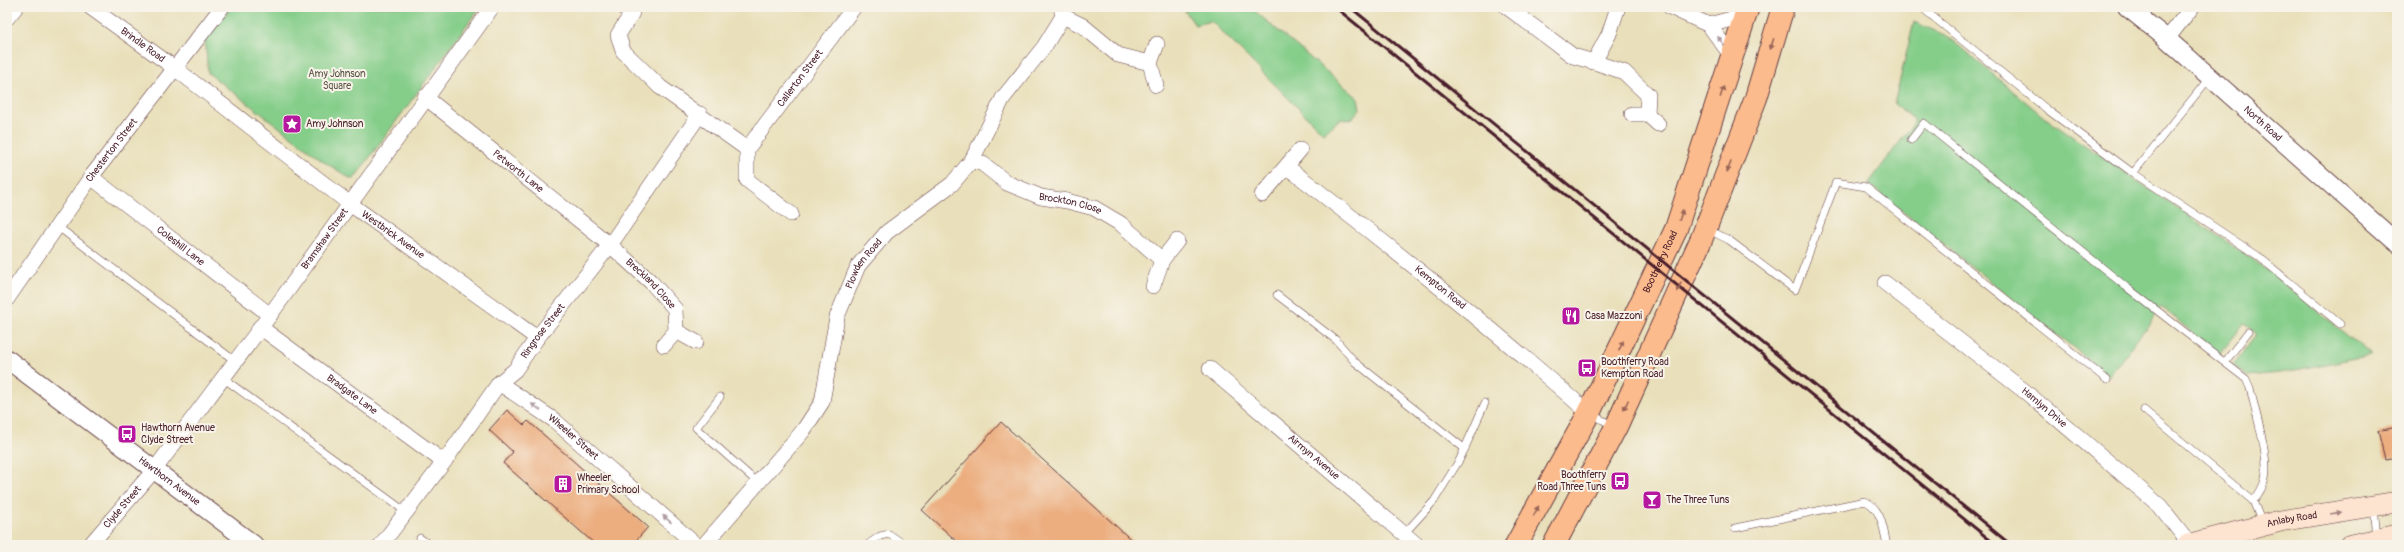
<svg xmlns="http://www.w3.org/2000/svg" width="2404" height="552" font-family="Pangolin,sans-serif">
<rect width="100%" height="100%" fill="#f7f3e8"/>
<filter id="ink" filterUnits="userSpaceOnUse"><feTurbulence type="fractalNoise" baseFrequency=".025" numOctaves="2"/><feDisplacementMap in="SourceGraphic" scale="8" xChannelSelector="R" yChannelSelector="G"/><feConvolveMatrix kernelMatrix="1 2 1 2 8 2 1 2 1" color-interpolation-filters="sRGB"/></filter>
<filter id="wash" filterUnits="userSpaceOnUse"><feTurbulence type="fractalNoise" baseFrequency=".012" numOctaves="4" result="noise"/><feDisplacementMap in="SourceGraphic" scale="16" xChannelSelector="R" yChannelSelector="G"/><feGaussianBlur stdDeviation="0.9" result="paint"/><feColorMatrix in="noise" values="0 0 0 0 0 0 0 0 0 0 0 0 0 0 0 0 0 1.4 0 .05"/><feComposite in="paint" operator="in"/></filter>
<g filter="url(#wash)">
<rect width="100%" height="100%" fill="#e9e0bb"/>
<g fill="#85ce8a" stroke="#68765a">
<path d="M231,7H480L353,180L326,163L208,73L205,41Z"/>
<path d="M1182,7H1250L1358,98L1360,109L1350,120L1340,119L1323,133L1211,21L1195,25Z"/>
<path d="M1914,22L1947,36L2045,118L2265,268L2371,355L2280,373L2247,376L2233,365L2257,334L2244,324L2219,355L2162,307L2109,376L1868,184L1914,123V119L1894,104Z"/>
</g>
<g id="blocks">
<g fill="#ecad7f">
<path d="M507,410L524,425L528,421L648,527L632,545H596L503,463L513,452L489,430Z"/>
<path d="M1001,422L1137,545H961L922,510Z"/>
<path d="M2397,427V457L2385,459L2378,431Z"/>
</g>
</g>
</g>
<g filter="url(#ink)">
<use href="#blocks" fill-opacity="0" stroke="#623c41" stroke-width="1"/>
<g fill="none" stroke-linecap="round" stroke-linejoin="round">
<g stroke="#623c41" stroke-width="8">
<g id="service">
<path d="M1921,7L2049,111L2133,173L2258,256L2340,324"/>
<path d="M1911,140L1924,123L2125,286L2246,379L2250,388C2255,410 2270,459 2265,479C2263,488 2259,494 2253,501L2262,523"/>
<path d="M2133,173L2210,77"/>
<path d="M57,226L235,361"/>
<path d="M1707,229L1729,240L1795,290L1836,182L1866,187L2107,380"/>
<path d="M1277,295L1336,340L1355,362L1465,449"/>
<path d="M2225,362L2248,332"/>
<path d="M223,378L406,512"/>
<path d="M720,397L696,428L758,483"/>
<path d="M2144,410L2253,501"/>
<path d="M1591,414L1614,426"/>
<path d="M2374,508L2377,537"/>
<path d="M1735,528L1865,501C1882,509 1883,528 1887,545"/>
<path d="M1404,534L1434,501L1460,459L1485,403"/>
<path d="M420,538L430,545"/>
<path d="M867,545L880,536L889,534L905,545"/>
</g>
</g>
<g stroke="#623c41" stroke-width="16">
<g id="minor">
<path id="s1" d="M90,7L176,69L350,204L537,338"/>
<path d="M623,7L632,13L618,35L623,51L660,87L747,149"/>
<path d="M1507,7L1573,56L1594,62L1609,34L1618,7"/>
<path d="M1670,7L1709,25L1733,58"/>
<path d="M1063,16L1083,26L1118,55L1150,63"/>
<path d="M7,18L16,7"/>
<path d="M1709,25L1746,15"/>
<path d="M2167,39L2192,7"/>
<path d="M1594,62L1624,72L1648,95L1647,114"/>
<path d="M1156,85L1150,63L1157,44"/>
<path id="s2" d="M425,97L610,245L651,282L675,309L676,331L664,345"/>
<path d="M1632,114H1647L1658,124"/>
<path id="s3" d="M972,160L983,164L1007,183L1041,197L1067,201L1094,208L1121,224L1162,260"/>
<path id="s4" d="M1287,167C1390,246 1491,327 1589,413"/>
<path id="s5" d="M91,177L270,315"/>
<path d="M1262,195L1300,150"/>
<path id="s6" d="M791,214L747,180V149L854,7"/>
<path id="s7" d="M1885,283L2027,393L2160,506L2190,544"/>
<path d="M1153,286L1162,260L1177,241"/>
<path id="s8" d="M7,299L91,177L222,7"/>
<path id="s9" d="M260,327L444,462"/>
<path d="M676,331L696,342"/>
<path id="s10" d="M1210,369L1417,545"/>
<path id="s11" d="M499,383L554,420L696,545"/>
<path id="s12" d="M90,545L155,469L270,315L492,7"/>
<path id="s13" d="M381,545L444,462L499,383L515,370L537,338L610,245L700,114"/>
<path id="s14" d="M704,545L803,431L822,402L837,317L858,266L887,232L952,184L972,160L1003,98L1044,47L1063,16L1061,7"/>
</g>
</g>
<g stroke="#623c41" stroke-width="20">
<g id="tertiary">
<path id="s15" d="M2127,7L2167,39L2397,243"/>
<path id="s16" d="M7,359L254,545"/>
</g>
</g>
<g stroke="#623c41" stroke-width="22">
<g id="secondary">
<path id="s17" d="M2188,545L2280,521L2397,502"/>
<path d="M2351,545L2397,535"/>
</g>
</g>
<g stroke="#623c41" stroke-width="24">
<g id="primary">
<path id="s18" d="M1516,545L1589,413L1676,229L1748,7"/>
<path d="M1554,545L1616,427L1701,240L1756,98L1783,7"/>
</g>
</g>
<use href="#service" stroke="#fff" stroke-width="7"/>
<use href="#minor" stroke="#fff" stroke-width="15"/>
<use href="#tertiary" stroke="#fff" stroke-width="18"/>
<use href="#secondary" stroke="#fde4d1" stroke-width="21"/>
<use href="#primary" stroke="#fbbb8d" stroke-width="22"/>
<g stroke="#4a1f2b" stroke-width="3">
<path d="M1335,7L1996,545"/>
<path d="M1350,7L2011,545"/>
</g>
</g>
<defs><path id="oneway-solid" d="M-6-.8H1V-3.2L6.5 0L1 3.2V.8H-6Z"/></defs>
<g fill="#ae9aa0">
<use href="#oneway-solid" transform="translate(1721 41) rotate(-126)"/>
<use href="#oneway-solid" transform="translate(536 407) rotate(-146)"/>
<use href="#oneway-solid" transform="translate(667 519) rotate(-139)"/>
</g>
<g fill="#9a6557">
<use href="#oneway-solid" transform="translate(1772 44) rotate(107)"/>
<use href="#oneway-solid" transform="translate(1722 92) rotate(-72)"/>
<use href="#oneway-solid" transform="translate(1729 167) rotate(111)"/>
<use href="#oneway-solid" transform="translate(1681 215) rotate(-72)"/>
<use href="#oneway-solid" transform="translate(1679 287) rotate(114)"/>
<use href="#oneway-solid" transform="translate(1621 346) rotate(-65)"/>
<use href="#oneway-solid" transform="translate(1626 405) rotate(114)"/>
<use href="#oneway-solid" transform="translate(1536 511) rotate(-62)"/>
</g>
<use fill="#a4827e" href="#oneway-solid" transform="translate(2336 513) rotate(-9)"/>
</g>
<defs>
<g id="sight-square" transform="scale(1)"><rect x="-9" y="-9" width="18" height="18" rx="4" fill="#b5179e" stroke="#f7f3e8"/><path d="M0-6L1.8-2.2L6-1.7L2.9 1.2L3.7 5.4L0 3.3L-3.7 5.4L-2.9 1.2L-6-1.7L-1.8-2.2Z" fill="#fff"/></g>
<g id="restaurant-square" transform="scale(1)"><rect x="-9" y="-9" width="18" height="18" rx="4" fill="#b5179e" stroke="#f7f3e8"/><path d="M-5-6h1v4h1v-4h1v4h1v-4h1v5L-1.5 .5V6h-2V.5L-5-1ZM5-6V6H3V1.5H1.5Q1.5-4 5-6Z" fill="#fff"/></g>
<g id="bus-square" transform="scale(1)"><rect x="-9" y="-9" width="18" height="18" rx="4" fill="#b5179e" stroke="#f7f3e8"/><path d="M-5-6H5V4H4V6H2V4H-2V6H-4V4H-5ZM-3.5-4V0h7V-4ZM-3.5 1.2v1.5H-2V1.2ZM2 1.2v1.5H3.5V1.2Z" fill="#fff"/></g>
<g id="building-square" transform="scale(1)"><rect x="-9" y="-9" width="18" height="18" rx="4" fill="#b5179e" stroke="#f7f3e8"/><path d="M-4-6H4V6H1V3H-1V6H-4ZM-2.5-4.3h1.7v1.8h-1.7ZM.8-4.3h1.7v1.8H.8ZM-2.5-1h1.7V.8h-1.7ZM.8-1h1.7V.8H.8Z" fill="#fff"/></g>
<g id="bar-square" transform="scale(1)"><rect x="-9" y="-9" width="18" height="18" rx="4" fill="#b5179e" stroke="#f7f3e8"/><path d="M-6-5H6L.8 .8V4.5H3.5V6h-7V4.5H-.8V.8Z" fill="#fff"/></g>
</defs>
<g fill-rule="evenodd">
<use href="#sight-square" x="292" y="124"/>
<use href="#restaurant-square" x="1571" y="316"/>
<use href="#bus-square" x="1587" y="368"/>
<use href="#bus-square" x="127" y="434"/>
<use href="#bus-square" x="1620" y="481"/>
<use href="#building-square" x="563" y="484"/>
<use href="#bar-square" x="1652" y="500"/>
</g>
<g text-anchor="middle" dominant-baseline="central" stroke-width="4" stroke-linejoin="round" paint-order="stroke">
<g font-size="10" fill="#4a1f2b" stroke="#f7f3e8">
<text stroke="none"><textPath href="#s1" startOffset="65">Brindle Road</textPath></text>
<text stroke="none"><textPath href="#s6" startOffset="175">Callerton Street</textPath></text>
<text stroke="none"><textPath href="#s15" startOffset="179">North Road</textPath></text>
<text stroke="none"><textPath href="#s8" startOffset="182">Chesterton Street</textPath></text>
<text stroke="none"><textPath href="#s2" startOffset="119">Petworth Lane</textPath></text>
<text stroke="none"><textPath href="#s3" startOffset="109">Brockton Close</textPath></text>
<text stroke="none"><textPath href="#s1" startOffset="379">Westbrick Avenue</textPath></text>
<text stroke="none"><textPath href="#s12" startOffset="386">Bramshaw Street</textPath></text>
<text stroke="none"><textPath href="#s5" startOffset="113">Coleshill Lane</textPath></text>
<text stroke="none"><textPath href="#s18" startOffset="318">Boothferry Road</textPath></text>
<text stroke="none"><textPath href="#s14" startOffset="332">Plowden Road</textPath></text>
<text stroke="none"><textPath href="#s2" startOffset="293">Breckland Close</textPath></text>
<text stroke="none"><textPath href="#s4" startOffset="195">Kempton Road</textPath></text>
<text stroke="none"><textPath href="#s13" startOffset="269">Ringrose Street</textPath></text>
<text stroke="none"><textPath href="#s9" startOffset="114">Bradgate Lane</textPath></text>
<text stroke="none"><textPath href="#s7" startOffset="202">Hamlyn Drive</textPath></text>
<text stroke="none"><textPath href="#s11" startOffset="92">Wheeler Street</textPath></text>
<text stroke="none"><textPath href="#s10" startOffset="136">Airmyn Avenue</textPath></text>
<text stroke="none"><textPath href="#s16" startOffset="203">Hawthorn Avenue</textPath></text>
<text stroke="none"><textPath href="#s12" startOffset="50">Clyde Street</textPath></text>
<text stroke="none"><textPath href="#s17" startOffset="107">Anlaby Road</textPath></text>
</g>
<g font-size="10" fill="#5c5448" stroke="#f7f3e8">
<text x="337" y="74">Amy Johnson<tspan x="337" dy="12">Square</tspan></text>
</g>
<g font-size="10" fill="#4a1f2b" stroke="#f7f3e8" text-anchor="start">
<text x="306" y="124">Amy Johnson</text>
<text x="1585" y="316">Casa Mazzoni</text>
<text x="1601" y="362">Boothferry Road<tspan x="1601" dy="12">Kempton Road</tspan></text>
<text x="141" y="428">Hawthorn Avenue<tspan x="141" dy="12">Clyde Street</tspan></text>
<text x="1606" y="475" text-anchor="end">Boothferry<tspan x="1606" dy="12">Road Three Tuns</tspan></text>
<text x="577" y="478">Wheeler<tspan x="577" dy="12">Primary School</tspan></text>
<text x="1666" y="500">The Three Tuns</text>
</g>
</g>
<rect width="2404" height="552" fill="none" stroke="#f7f3e8" stroke-width="24"/>
</svg>
